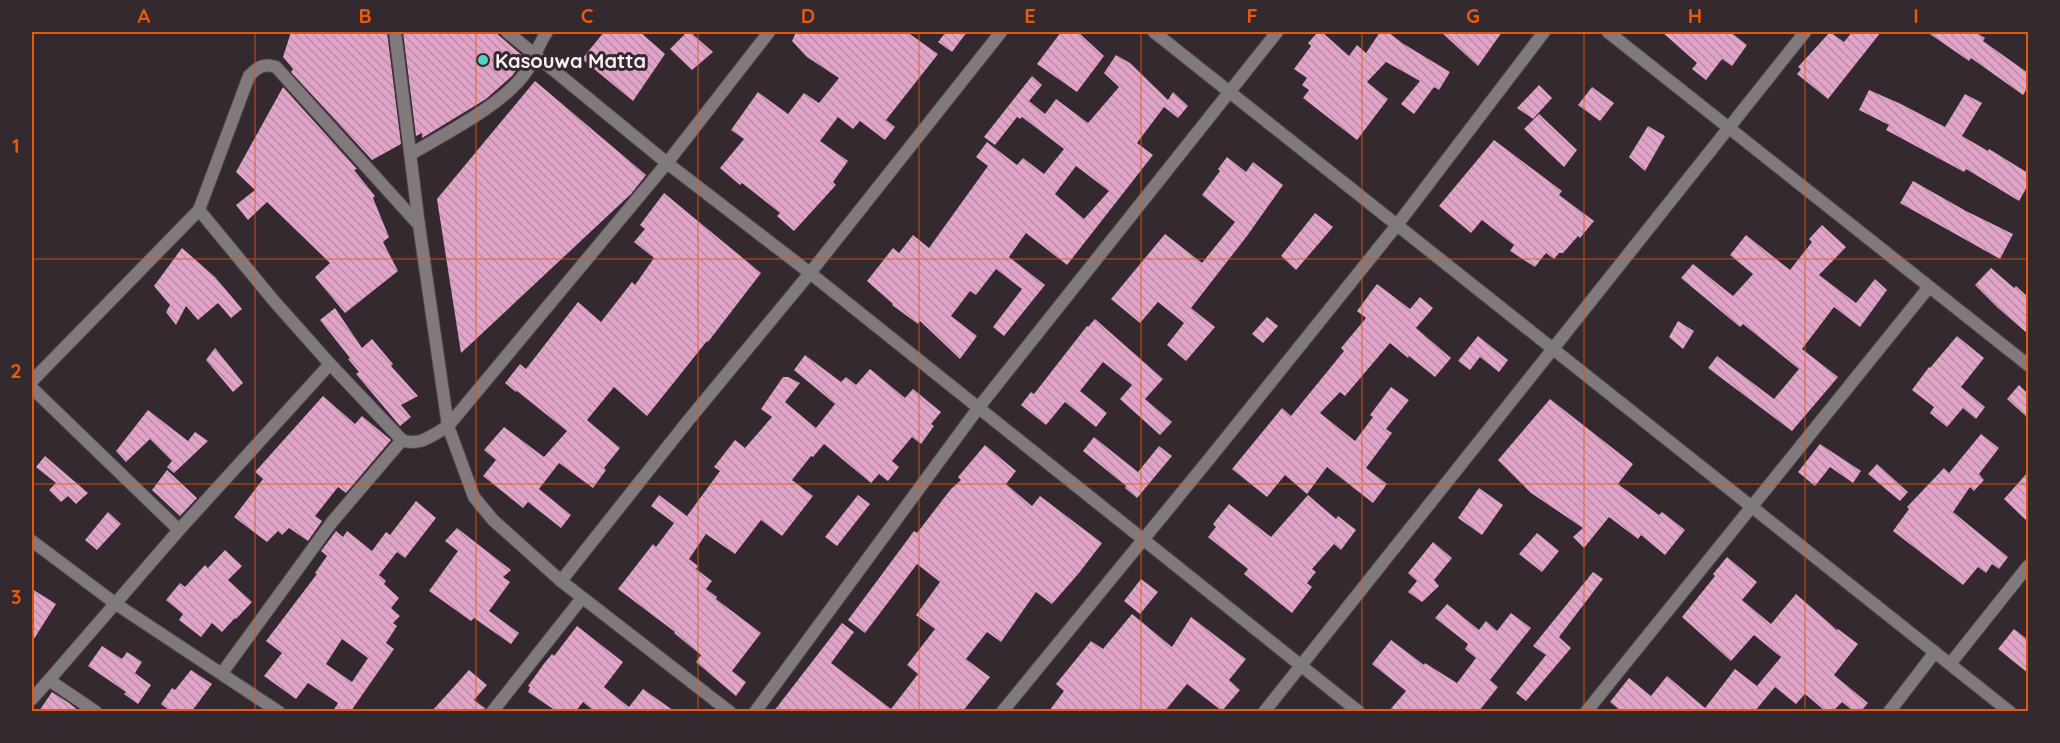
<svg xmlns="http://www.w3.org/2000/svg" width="2060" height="743" font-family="Quicksand,sans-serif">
<defs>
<pattern id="building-back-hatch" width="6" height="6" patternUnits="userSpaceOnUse" patternTransform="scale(1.5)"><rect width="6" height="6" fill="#e1a4c8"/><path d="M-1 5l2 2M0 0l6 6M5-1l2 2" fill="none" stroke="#bc8da8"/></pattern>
</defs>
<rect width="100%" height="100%" fill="#352930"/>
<g fill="url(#building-back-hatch)" fill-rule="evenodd">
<path d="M291,32H387L401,144L372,160L291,72L293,69L283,57Z"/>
<path d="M403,32H495L525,58L512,76L486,99L422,138V133L416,136Z"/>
<path d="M604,32H640L665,54L633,101L582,59Z"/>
<path d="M687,32H690L713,52L692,70L670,49Z"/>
<path d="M796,32H907L938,54L886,120L895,127L885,140L860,121L853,129L838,117L820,141L848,161L833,182L836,185L794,231L777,216L780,213L742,183L740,185L720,168L744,139L731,130L758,92L788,114L804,93L819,103L839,78L807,57L792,41Z"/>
<path d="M946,32H967L952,52L938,42Z"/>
<path d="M1061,32H1078L1104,56L1077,92L1037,64Z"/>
<path d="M1318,32H1322L1349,56L1357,45L1366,53L1380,32H1388L1402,43L1450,72L1439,90L1434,87L1414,114L1401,104L1420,81L1386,62L1367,82L1388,99L1357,140L1303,98L1309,90L1302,85L1307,78L1294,69L1311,46L1308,43Z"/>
<path d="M1441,32H1502L1478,66Z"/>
<path d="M1662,32H1730L1747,45L1732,66L1722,59L1706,80L1692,69L1697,63Z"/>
<path d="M1830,32L1844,42L1852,32H1881L1828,99L1797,74L1801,69L1798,67Z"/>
<path d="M1927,32H1975L1985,38L1983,41L2028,73V87L2023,95L1971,58L1969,61Z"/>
<path d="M1116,55L1130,63L1168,100L1173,92L1188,106L1178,118L1164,107L1137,143L1153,155L1067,265L1026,233L1009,257L1045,285L1004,336L993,327L1022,289L996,269L976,295L970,291L951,316L977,336L960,359L920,321L918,324L892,305L893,304L867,281L893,248L899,253L913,235L929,248L988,166L976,157L987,142L1017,165L1023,158L1044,174L1064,149L1022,117L1020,119L1017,117L995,145L984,137L1032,76L1042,85L1029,101L1045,114L1056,99L1088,123L1119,87L1104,73ZM1076,166L1109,191L1084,219L1055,194Z"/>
<path d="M535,81L646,175L631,194L461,353L437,199Z"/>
<path d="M1539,85L1552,98L1533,119L1517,108Z"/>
<path d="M283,87L357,169L354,170L375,196L373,198L389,237L383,242L398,271L345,313L315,277L330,263L267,202L248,220L236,205L255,190L236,172Z"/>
<path d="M1592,87L1614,103L1600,121L1578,105Z"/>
<path d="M1869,90L1901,104L1945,127L1965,94L1982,103L1962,136L1988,151L1989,149L2028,173V185L2019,201L1966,169L1964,172L1886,130L1889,125L1859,110Z"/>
<path d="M1539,114L1577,150L1564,167L1524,129Z"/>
<path d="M1648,126L1665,136L1645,171L1629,157Z"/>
<path d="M1494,140L1562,191L1559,195L1594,221L1580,238L1578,236L1563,253H1559L1554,259L1546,253L1535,267L1510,251L1514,245L1482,220L1471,233L1439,206Z"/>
<path d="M1227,157L1246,172L1253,162L1283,185L1247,236L1191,308L1215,327L1186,361L1167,345L1184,323L1158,302L1140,323L1111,299L1165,234L1202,263L1235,222L1202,195L1220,171L1218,169Z"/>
<path d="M1913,181L1966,211L2013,234L2000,259L1900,203Z"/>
<path d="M664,193L761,273L708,342L707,341L647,416L614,387L587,420L620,448L604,468L606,470L593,488L559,463L539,489L571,515L561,528L528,502L523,508L483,476L496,460L484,450L504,427L544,457L567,431L517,391L516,392L505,383L520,364L526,369L578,302L601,322L632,282L635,285L654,258L634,242L645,229L640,225Z"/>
<path d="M1315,213L1333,227L1296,270L1281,256Z"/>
<path d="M1822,225L1846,247L1819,275L1856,303L1875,279L1887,290L1860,327L1834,307L1802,349L1838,377L1792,431L1708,368L1717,356L1774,399L1799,369L1743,324L1740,327L1681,278L1693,264L1733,296L1753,274L1730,255L1746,235L1790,270L1812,242L1809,239Z"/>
<path d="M182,248L215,277L242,309L231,318L218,303L198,320L186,306L176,325L166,312L170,305L154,286Z"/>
<path d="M1991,268L2014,288L2016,286L2028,297V334L1998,308L1975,285Z"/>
<path d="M1377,284L1410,309L1420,297L1433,308L1416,328L1451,358L1435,377L1409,356L1408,358L1390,343L1345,396L1340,392L1320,413L1355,441L1373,417L1370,415L1391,387L1409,400L1386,429L1392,433L1366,468L1387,484L1373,503L1327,467L1307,494L1285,475L1267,497L1232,469L1282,408L1291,416L1344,351L1341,348L1366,318L1357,311Z"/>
<path d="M335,308L362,348L372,339L393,364L391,366L418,396L401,405L411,417L400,426L356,374L359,372L348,359L350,358L320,320Z"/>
<path d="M1267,317L1278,326L1263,343L1252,334Z"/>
<path d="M1095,319L1163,379L1145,399L1172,422L1160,435L1120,399L1132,385L1103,362L1080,391L1107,413L1096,427L1065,402L1046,425L1021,405L1031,392L1034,394L1087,326L1088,327Z"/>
<path d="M1678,321L1694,331L1683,349L1669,337Z"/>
<path d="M1478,336L1508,360L1499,372L1480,357L1470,370L1458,361Z"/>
<path d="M1957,336L1984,358L1961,387L1985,407L1976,419L1963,408L1947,427L1930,413L1934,407L1912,390L1929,367L1930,368Z"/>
<path d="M215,348L243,383L233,392L206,360Z"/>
<path d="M805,355L841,382L846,377L856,385L870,369L905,398L913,389L941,412L931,424L934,426L921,444L912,437L892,461L899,467L888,481L879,474L871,483L824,444L813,457L811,456L792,480L813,496L782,536L761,520L735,554L706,534L689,559L698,566L696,569L712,581L706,589L717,597L716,599L761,633L732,671L746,682L736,696L696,662L701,655L674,633L675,632L618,589L653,544L656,547L674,523L651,506L659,495L687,516L720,471L714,467L735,440L745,448L772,417L761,409L783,377H788L800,383L785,402L816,428L835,404L794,370Z"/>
<path d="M2019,385L2028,394V418L2007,399Z"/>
<path d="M323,396L355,424L362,416L391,440L346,493L338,487L315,516L322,521L308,541L289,528L282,535L278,531L267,542L234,517L263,479L255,472Z"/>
<path d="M1550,399L1633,464L1618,484L1659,515L1662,512L1685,530L1665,555L1641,535L1638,539L1609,517L1584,548L1573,537L1583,528L1531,493L1498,460Z"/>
<path d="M148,410L188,441L195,432L208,441L174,473L167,467L172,461L150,439L126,462L116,451Z"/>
<path d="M1981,434L1999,448L1979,474L1984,480L1974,491L1970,487L1953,512L2008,557L1999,569L1992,564L1986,573L1978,567L1963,585L1893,531L1909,509L1907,507L1944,468L1949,473Z"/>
<path d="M1094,437L1138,472L1159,446L1172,456L1137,498L1125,488L1126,486L1083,451Z"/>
<path d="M1820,444L1861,471L1853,483L1830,467L1815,486L1798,472Z"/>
<path d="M985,445L1016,471L1006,484L1032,506L1040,496L1102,543L1079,573L1052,604L1036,592L1001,642L987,632L966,659L990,677L963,711H774L842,623L854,632L831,663L891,709L918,674L907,665L935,629L916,615L940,582L917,564L865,633L848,620L914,531L917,533L951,489L961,480L958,477Z"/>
<path d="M45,456L88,493L76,504L68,496L61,502L49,490L56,483L36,467Z"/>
<path d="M1877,464L1908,492L1900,501L1868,474Z"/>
<path d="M167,470L197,498L180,516L152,490Z"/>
<path d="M2028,472V522L2004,499Z"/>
<path d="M1479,488L1503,505L1482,535L1458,518Z"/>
<path d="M858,495L870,504L837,546L825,537Z"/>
<path d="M1308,495L1336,519L1338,516L1356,530L1341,550L1334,544L1312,569L1316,572L1307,583L1312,587L1292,613L1244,574L1248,569L1208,537L1216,527L1213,524L1229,504L1271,537Z"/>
<path d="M416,501L436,518L405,558L397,552L379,575L386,581L384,584L399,598L391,608L400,616L393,623L397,626L386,643L394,649L351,711H333L338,703L308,683L296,699L264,676L282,653L266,641L317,574L315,573L327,556L321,551L336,531L343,537L347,531L372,551L386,532L390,535ZM342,639L368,658L352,682L326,664Z"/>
<path d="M108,512L121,524L97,550L85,540Z"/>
<path d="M457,528L511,570L503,577L510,582L489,611L519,633L511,644L474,618L471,621L429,591L458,551L445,541Z"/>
<path d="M1537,533L1559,551L1542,572L1519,554Z"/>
<path d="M1433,542L1452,558L1434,580L1439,586L1422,602L1408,592L1417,581L1408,573Z"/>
<path d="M225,550L242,566L228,580L252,602L236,619L235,618L222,632L212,623L201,637L179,620L183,614L166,600L180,583L185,587L205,565L208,568Z"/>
<path d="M1727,557L1757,582L1742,600L1771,624L1796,594L1837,630L1838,629L1858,644L1834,675L1868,703L1861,711H1853L1842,702L1833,711H1825L1805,694L1796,704L1775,687L1755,711H1621L1610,702L1629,678L1651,696L1667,676L1705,708L1735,669L1757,686L1781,657L1754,635L1731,661L1682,617L1715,576L1713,574Z"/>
<path d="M1593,572L1603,579L1559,637L1571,648L1526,701L1516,693L1546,655L1533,646Z"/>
<path d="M1141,579L1158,592L1140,614L1124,601Z"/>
<path d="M32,589L56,604L32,642Z"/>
<path d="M1447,604L1479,630L1486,621L1497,631L1511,613L1531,628L1490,680L1498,687L1479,711H1389L1406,691L1372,664L1391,640L1424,665L1425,663L1457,683L1476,658L1465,649L1468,644L1435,618Z"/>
<path d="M1132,614L1172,647L1191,617L1246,659L1229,680L1240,690L1222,711L1187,684L1165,711H1049L1064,691L1056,684L1091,641L1103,649Z"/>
<path d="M577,626L623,662L604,687L629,707L643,689L674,711H594L583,702L576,711H556L528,692L530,687L528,686L543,665L552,654L554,656Z"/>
<path d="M2014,629L2028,640V673L1998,649Z"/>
<path d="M102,646L122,659L127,652L142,662L135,673L151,685L138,704L124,694L126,692L88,666Z"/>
<path d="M191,670L212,684L192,711H170L161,704L172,688L175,690Z"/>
<path d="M469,670L487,685L474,700L485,708L484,711H432Z"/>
<path d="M52,692L69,703L79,711H39Z"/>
</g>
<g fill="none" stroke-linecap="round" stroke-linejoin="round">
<g stroke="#51454c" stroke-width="14">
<g id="minor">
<path d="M507,32L667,163L810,273L1359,712"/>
<path d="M1154,32L2010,712"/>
<path d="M1608,32L2028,365"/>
<path d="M411,154C446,133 507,103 528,69C535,57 539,43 547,32"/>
<path d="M199,210L249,76C258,67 263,63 276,67L419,225"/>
<path d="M32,381L199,210L274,301L330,364L402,440C419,447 433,435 448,426L667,163L769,32"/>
<path d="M32,388L179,530"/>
<path d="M32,541L116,604L279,712"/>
<path d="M561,581L687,422L810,273L1001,32"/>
<path d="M1950,664L2028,566"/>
<path d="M222,673L332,522L402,440"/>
<path d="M49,680L179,530L330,364"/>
<path d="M32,699L49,680L96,712"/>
<path d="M492,712L582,598"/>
<path d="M755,712L979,407L1277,32"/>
<path d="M1002,712L1210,458L1397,225L1544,32"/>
<path d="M1264,712L1805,32"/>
<path d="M1586,712L1929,287"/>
<path d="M1889,712L1935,652"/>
</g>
</g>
<g stroke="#51454c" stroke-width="14">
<path id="tertiary" d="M395,32L419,225L448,426L474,497L493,520L561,581L730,712"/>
</g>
<use href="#minor" stroke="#807a7d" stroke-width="12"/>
<use href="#tertiary" stroke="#807a7d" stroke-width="12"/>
</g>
<path fill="none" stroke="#e8590c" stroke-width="1.5" stroke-opacity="0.55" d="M255,32V712M476,32V712M698,32V712M919,32V712M1141,32V712M1362,32V712M1584,32V712M1805,32V712M32,259H2028M32,484H2028"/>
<circle fill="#55cec5" stroke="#352930" stroke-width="2" cx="483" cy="60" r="6"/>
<g text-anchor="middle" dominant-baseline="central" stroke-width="6" stroke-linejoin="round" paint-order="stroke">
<g font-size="20" font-weight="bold" fill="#faf2f6" stroke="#352930" text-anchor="start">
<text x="495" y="60">Kasouwa Matta</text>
</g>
</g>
<rect width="2060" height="743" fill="none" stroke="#352930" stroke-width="66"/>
<rect x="33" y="33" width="1994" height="677" fill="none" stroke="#e8590c" stroke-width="2"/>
<g font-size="20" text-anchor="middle" font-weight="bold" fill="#e8590c">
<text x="144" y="23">A</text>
<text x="365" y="23">B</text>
<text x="587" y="23">C</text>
<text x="808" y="23">D</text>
<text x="1030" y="23">E</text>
<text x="1252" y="23">F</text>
<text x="1473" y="23">G</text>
<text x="1695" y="23">H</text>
<text x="1916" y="23">I</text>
<text x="16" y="153">1</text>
<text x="16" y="378">2</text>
<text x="16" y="604">3</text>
</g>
</svg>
